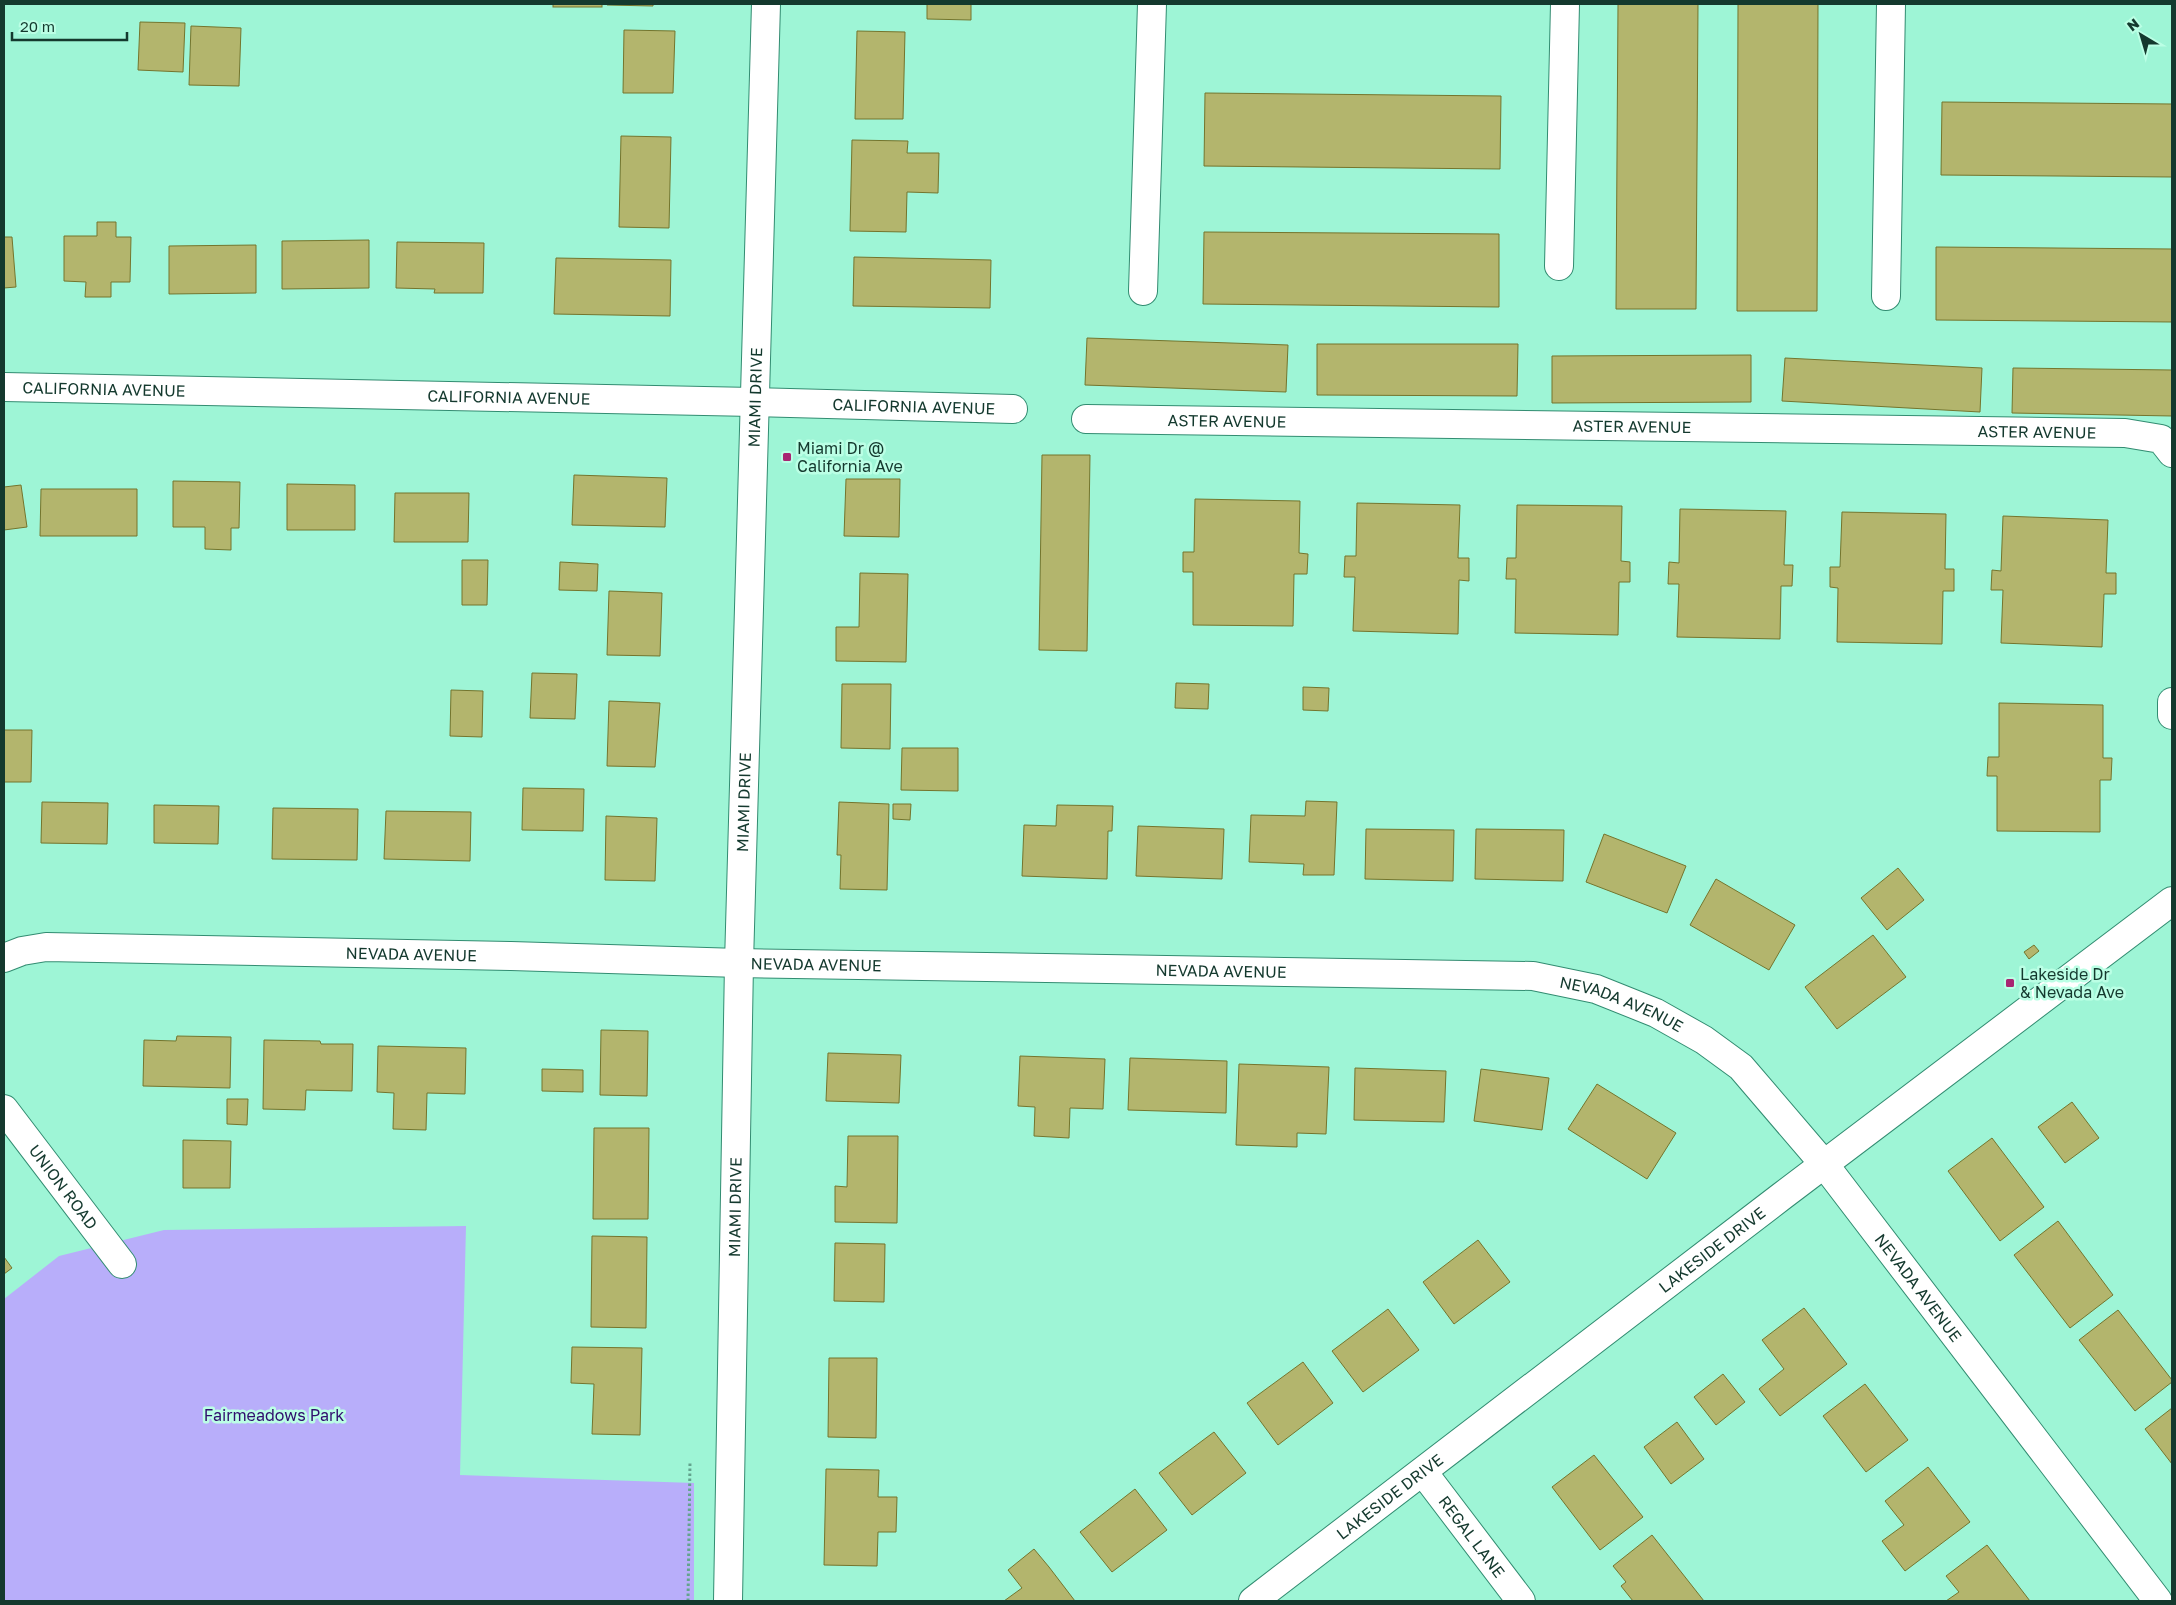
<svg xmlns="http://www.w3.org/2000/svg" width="2176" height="1605" font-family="'Golos Text',sans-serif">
<rect width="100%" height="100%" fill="#9ef5d6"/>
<path fill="#b8aefa" d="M466,1226L460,1475L694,1483V1601H4V1299L59,1256L164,1230Z"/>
<g fill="#b3b56d" stroke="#74752d">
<rect x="553" y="4" width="49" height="3"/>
<path d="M607,4H653V6L607,5Z"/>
<path d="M927,4H971V20L927,19Z"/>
<path d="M1618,4H1698L1696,309H1616Z"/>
<path d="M1738,4H1818L1817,311H1737Z"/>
<path d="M140,22L185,23L183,72L138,70Z"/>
<path d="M191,26L241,28L239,86L189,85Z"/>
<path d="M624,30L675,31L673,93H623Z"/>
<path d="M857,31L905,32L903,119H855Z"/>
<path d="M1205,93L1501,96L1500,169L1204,166Z"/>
<path d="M1942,102L2172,104V177L1941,175Z"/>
<path d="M621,136L671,137L669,228L619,227Z"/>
<path d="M852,140L908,141L907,153H939L938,193L907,192L906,232L850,231Z"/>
<path d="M97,222H116V237H131L130,282H111V297H85L86,282L64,281V236H97Z"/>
<path d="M1204,232L1499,234V307L1203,304Z"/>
<path d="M4,237H12L16,287L4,288Z"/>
<path d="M369,240V288L282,289V241Z"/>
<path d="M397,242L484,243L483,293H434L435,289L396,288Z"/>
<path d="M256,245V293L169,294V246Z"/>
<path d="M1936,247L2172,249V322L1936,320Z"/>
<path d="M854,257L991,260L990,308L853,306Z"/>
<path d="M556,258L671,260L670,316L554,314Z"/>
<path d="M1087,338L1288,345L1286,392L1085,385Z"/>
<path d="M1317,344H1518L1517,396L1317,395Z"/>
<path d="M1751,355V402L1552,403V356Z"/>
<path d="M1785,358L1982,368L1980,412L1782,401Z"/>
<path d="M2013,368L2172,370V416L2012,413Z"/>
<path d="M1042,455H1090L1087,651L1039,650Z"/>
<path d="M574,475L667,478L665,527L572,525Z"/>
<path d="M846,479H900L899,537L844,536Z"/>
<path d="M173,481L240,482L239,528H231V550L205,549V527H173Z"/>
<path d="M287,484L355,485V530H287Z"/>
<path d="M21,485L27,527L4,530V487Z"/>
<path d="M41,489H137V536H40Z"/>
<path d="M395,493H469L468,542H394Z"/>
<path d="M1195,499L1300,501L1299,553L1308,554L1307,574H1294L1293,626L1193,625V572H1183V552H1194Z"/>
<path d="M1357,503L1460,505L1458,558H1469V581L1459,580L1458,634L1353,631L1355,577H1344L1345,556H1356Z"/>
<path d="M1517,505L1622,506L1621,561L1630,562V582H1619L1618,635L1515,633L1516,579H1506L1507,558H1516Z"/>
<path d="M1680,509L1786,511L1784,565H1793L1792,586H1781L1780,639L1677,637L1679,584H1668L1669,562L1679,563Z"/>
<path d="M1842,512L1946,514L1945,569H1954V591H1943L1942,644L1837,642L1838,588L1830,587V567H1840Z"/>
<path d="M2003,516L2108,520L2106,573H2116V594H2104L2102,647L2001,643L2003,590H1991L1992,570L2001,571Z"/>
<path d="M462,560H488L487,605H462Z"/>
<path d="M560,562L598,564L597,591L559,590Z"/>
<path d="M860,573L908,574L906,662L836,661V627H859Z"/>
<path d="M609,591L662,593L660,656L607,655Z"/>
<path d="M532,673L577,674L575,719L530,718Z"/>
<path d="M1176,683L1209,684L1208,709L1175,708Z"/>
<path d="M842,684H891L890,749L841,748Z"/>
<path d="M1303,687L1329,688L1328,711L1303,710Z"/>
<path d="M451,690L483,691L482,737L450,736Z"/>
<path d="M609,701L660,703L655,767L607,766Z"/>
<path d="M1999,703L2103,705V758H2112L2111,780H2100V832L1997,831V776H1987L1988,757H1999Z"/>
<path d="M4,730H32L31,782H4Z"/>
<path d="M902,748H958V791L901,790Z"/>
<path d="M523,788L584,789L583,831L522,830Z"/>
<path d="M1306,801L1337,802L1334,875H1303L1304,864L1249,862L1251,815L1305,816Z"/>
<path d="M42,802L108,803L107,844L41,843Z"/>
<path d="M839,802L889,804L887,890L840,889L841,855H837Z"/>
<path d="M893,804H911L910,820L893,819Z"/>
<path d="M154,805L219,806L218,844L154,843Z"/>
<path d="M1057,805L1113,806L1112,831H1108L1107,879L1022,876L1024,825L1056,826Z"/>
<path d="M273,808L358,809L357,860L272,859Z"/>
<path d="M386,811L471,812L470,861L384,859Z"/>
<path d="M606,816L657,818L655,881L605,880Z"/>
<path d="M1138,826L1224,829L1222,879L1136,876Z"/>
<path d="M1366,829L1454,830L1453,881L1365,879Z"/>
<path d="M1476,829L1564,830L1563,881L1475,879Z"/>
<path d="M1604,834L1686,866L1667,913L1586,882Z"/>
<path d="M1898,868L1924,900L1887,930L1861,898Z"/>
<path d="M1716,879L1795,925L1769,970L1690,925Z"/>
<path d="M1873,935L1906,977L1837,1029L1805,987Z"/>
<path d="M2034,945L2039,951L2029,959L2024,952Z"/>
<path d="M601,1030L648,1031L647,1096L600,1095Z"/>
<path d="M177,1036L231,1037L230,1088L143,1086L144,1040L176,1041Z"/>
<path d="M264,1040L320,1041L321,1044H353L352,1091L306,1090L305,1110L263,1109Z"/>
<path d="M378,1046L466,1048L465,1094L427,1093L426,1130L393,1129L394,1093L377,1092Z"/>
<path d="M828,1053L901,1055L899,1103L826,1101Z"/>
<path d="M1020,1056L1105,1059L1103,1109L1070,1108L1069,1138L1034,1136L1035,1107L1018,1106Z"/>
<path d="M1130,1058L1227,1061L1226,1113L1128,1110Z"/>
<path d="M1239,1064L1329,1067L1326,1134L1297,1133V1147L1236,1145Z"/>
<path d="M1355,1068L1446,1071L1444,1122L1354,1120Z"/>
<path d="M542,1069L583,1070V1092L542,1091Z"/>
<path d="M1481,1069L1549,1078L1542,1130L1474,1121Z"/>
<path d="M1597,1084L1676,1133L1647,1179L1568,1129Z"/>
<path d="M227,1099H248L247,1125L227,1124Z"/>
<path d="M2072,1102L2099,1138L2065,1163L2038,1127Z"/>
<path d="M594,1128H649L648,1219H593Z"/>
<path d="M848,1136H898L897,1223L835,1222V1186L847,1187Z"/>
<path d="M1992,1138L2044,1207L2000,1241L1948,1171Z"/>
<path d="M183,1140L231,1141L230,1188H183Z"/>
<path d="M2058,1221L2113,1295L2070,1328L2014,1255Z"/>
<path d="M592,1236L647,1237L646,1328L591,1327Z"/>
<path d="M1478,1240L1510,1282L1454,1324L1423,1282Z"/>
<path d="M835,1243L885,1244L884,1302L834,1301Z"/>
<path d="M4,1257L12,1268L4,1274Z"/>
<path d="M1804,1308L1847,1364L1780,1416L1759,1389L1784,1369L1762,1340Z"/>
<path d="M1388,1309L1419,1350L1363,1392L1332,1351Z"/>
<path d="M2118,1310L2172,1380V1382L2135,1411L2079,1340Z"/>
<path d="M572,1347L642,1348L640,1435L592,1434L594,1384L571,1383Z"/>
<path d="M829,1358H877L876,1438L828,1437Z"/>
<path d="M1303,1362L1333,1403L1278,1445L1247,1403Z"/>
<path d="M1723,1374L1745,1402L1716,1425L1694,1397Z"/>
<path d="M1865,1384L1908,1440L1866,1472L1823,1416Z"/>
<path d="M2172,1408V1464L2145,1429Z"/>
<path d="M1677,1422L1704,1459L1671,1484L1644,1447Z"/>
<path d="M1214,1432L1246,1473L1192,1515L1159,1473Z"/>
<path d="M1594,1455L1643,1517L1600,1550L1552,1487Z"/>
<path d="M1928,1467L1970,1522L1905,1571L1882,1541L1904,1525L1885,1501Z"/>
<path d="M826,1469L879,1470L878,1497H897L896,1532H878L877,1566L824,1565Z"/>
<path d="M1135,1489L1167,1530L1112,1572L1080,1532Z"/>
<path d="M1652,1535L1704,1601H1633L1621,1586L1626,1582L1613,1566Z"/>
<path d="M1987,1545L2030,1601H1946L1959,1592L1946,1576Z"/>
<path d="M1034,1549L1049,1567L1075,1601H1004L1022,1588L1008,1570Z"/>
</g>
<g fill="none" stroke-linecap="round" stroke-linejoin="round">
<g stroke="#328c71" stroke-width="30">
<g id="minor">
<path d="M1559,266L1565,4"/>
<path d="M1143,291L1152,4"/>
<path d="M1886,296L1891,4"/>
<path id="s1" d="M4,387L753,402L1013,409"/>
<path id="s2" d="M1086,419L2125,433L2161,439L2172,453"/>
<path d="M2172,702V715"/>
<path id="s3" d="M4,958L22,951L46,947L511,956L739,963L1533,976L1596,989L1656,1013L1704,1040L1741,1067L1824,1164L2158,1601"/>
<path id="s4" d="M4,1109L122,1264"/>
<path id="s5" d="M1423,1472L1521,1601"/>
<path id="s6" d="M728,1601L739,963L766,4"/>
<path id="s7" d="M1253,1601L1782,1196L2172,901"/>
</g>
</g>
<path stroke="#62a38d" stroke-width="3" stroke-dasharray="2.5 2.5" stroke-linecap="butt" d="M688,1601L690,1462"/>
<use href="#minor" stroke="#fff" stroke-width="28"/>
</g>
<g fill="#a82572" stroke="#bbffe5" stroke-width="2">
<rect x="782" y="452" width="10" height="10" rx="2.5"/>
<rect x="2005" y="978" width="10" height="10" rx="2.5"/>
</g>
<g text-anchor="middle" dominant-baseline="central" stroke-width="5" stroke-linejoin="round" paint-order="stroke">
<g font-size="16" fill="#14392e" stroke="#bbffe5">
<text stroke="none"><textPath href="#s1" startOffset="100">CALIFORNIA AVENUE</textPath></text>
<text stroke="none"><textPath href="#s1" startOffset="505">CALIFORNIA AVENUE</textPath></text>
<text stroke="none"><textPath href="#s6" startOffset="1204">MIAMI DRIVE</textPath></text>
<text stroke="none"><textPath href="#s1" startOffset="910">CALIFORNIA AVENUE</textPath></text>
<text stroke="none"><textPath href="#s2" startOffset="141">ASTER AVENUE</textPath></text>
<text stroke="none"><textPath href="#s2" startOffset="546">ASTER AVENUE</textPath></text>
<text stroke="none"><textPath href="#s2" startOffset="951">ASTER AVENUE</textPath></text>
<text stroke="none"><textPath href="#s6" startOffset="799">MIAMI DRIVE</textPath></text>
<text stroke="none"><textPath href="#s3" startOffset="409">NEVADA AVENUE</textPath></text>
<text stroke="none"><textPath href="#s3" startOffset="814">NEVADA AVENUE</textPath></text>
<text stroke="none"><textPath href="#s3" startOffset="1219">NEVADA AVENUE</textPath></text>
<text stroke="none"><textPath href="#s3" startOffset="1624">NEVADA AVENUE</textPath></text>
<text stroke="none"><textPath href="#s4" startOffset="98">UNION ROAD</textPath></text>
<text stroke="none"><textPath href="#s6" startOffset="394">MIAMI DRIVE</textPath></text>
<text stroke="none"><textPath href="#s7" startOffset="578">LAKESIDE DRIVE</textPath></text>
<text stroke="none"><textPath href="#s3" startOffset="2044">NEVADA AVENUE</textPath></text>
<text stroke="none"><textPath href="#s7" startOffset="172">LAKESIDE DRIVE</textPath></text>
<text stroke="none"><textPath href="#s5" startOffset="81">REGAL LANE</textPath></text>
</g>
<g font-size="16" fill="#14392e" stroke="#bbffe5" text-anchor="start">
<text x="797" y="448">Miami Dr @<tspan x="797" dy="18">California Ave</tspan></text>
<text x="2020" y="974">Lakeside Dr<tspan x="2020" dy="18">&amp; Nevada Ave</tspan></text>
</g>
<g font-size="16" fill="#300e6d" stroke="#bbffe5">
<text x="274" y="1415">Fairmeadows Park</text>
</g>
</g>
<rect width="2176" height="1605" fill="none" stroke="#14392e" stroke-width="10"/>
<g transform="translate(2141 35) rotate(322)" stroke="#bbffe5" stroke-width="4" paint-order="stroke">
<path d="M0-4L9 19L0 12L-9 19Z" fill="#14392e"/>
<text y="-8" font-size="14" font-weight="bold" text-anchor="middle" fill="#14392e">N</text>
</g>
<path d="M12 32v8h115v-8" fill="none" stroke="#14392e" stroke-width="2.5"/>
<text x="20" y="32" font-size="15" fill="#14392e" stroke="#bbffe5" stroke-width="4" paint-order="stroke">20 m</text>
</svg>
